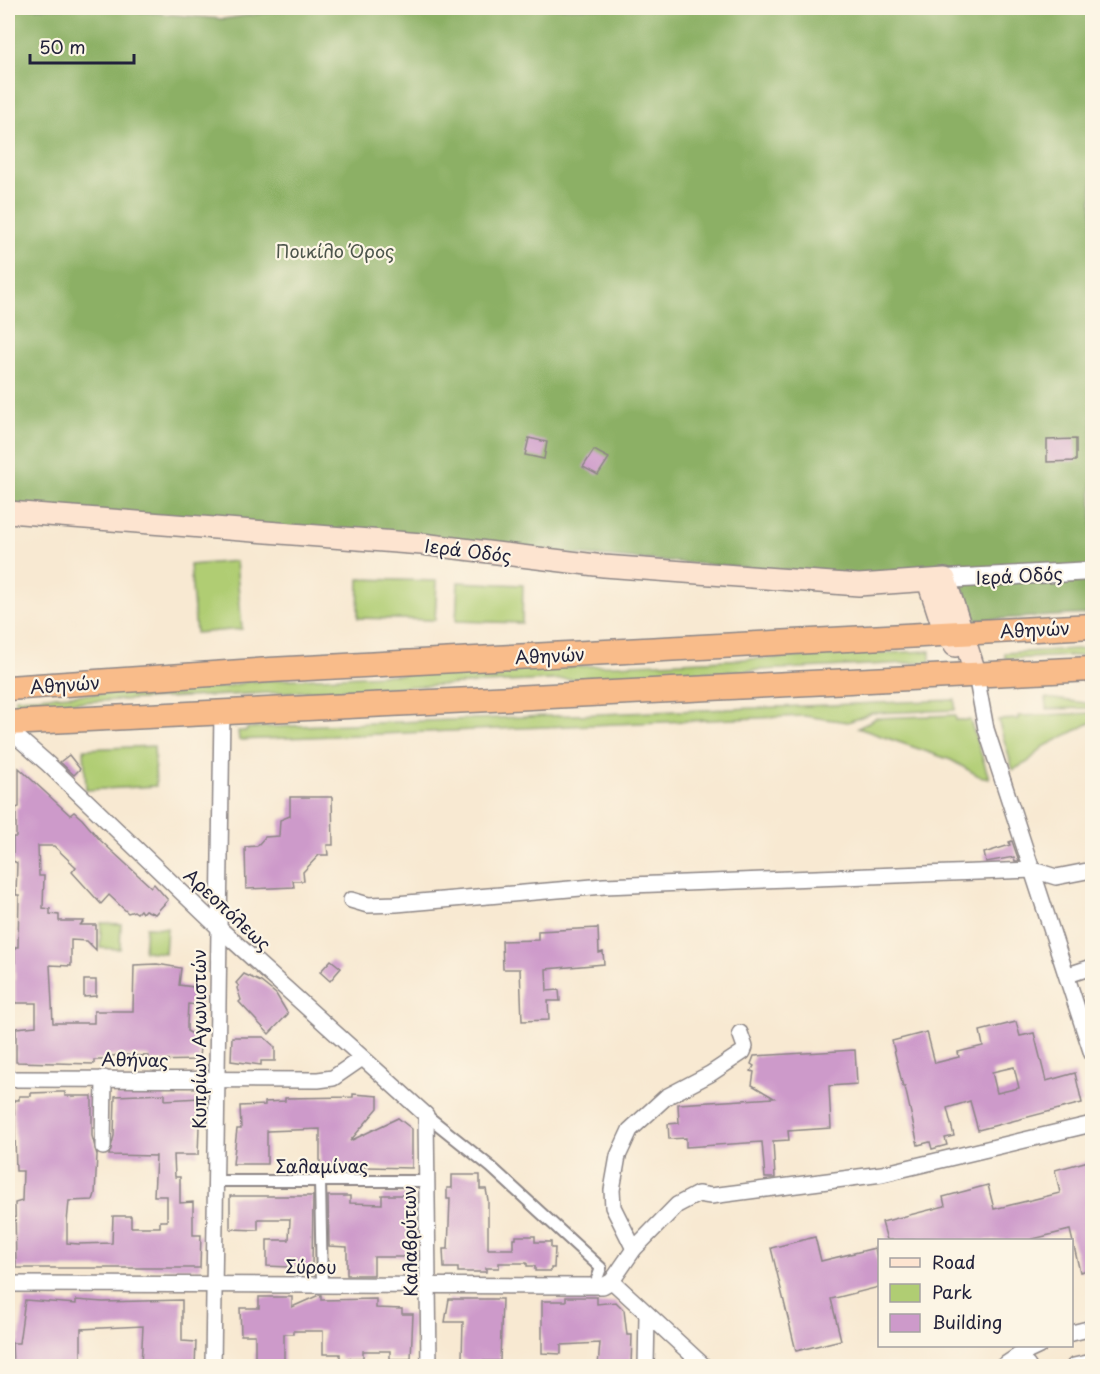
<svg xmlns="http://www.w3.org/2000/svg" width="1100" height="1374" font-family="'Playpen Sans',sans-serif">
<rect width="100%" height="100%" fill="#fcf5e5"/>
<filter id="ink" filterUnits="userSpaceOnUse"><feTurbulence type="fractalNoise" baseFrequency=".0167" numOctaves="2"/><feDisplacementMap in="SourceGraphic" scale="12" xChannelSelector="R" yChannelSelector="G"/><feConvolveMatrix kernelMatrix="1 2 1 2 8 2 1 2 1" color-interpolation-filters="sRGB"/></filter>
<filter id="wash" filterUnits="userSpaceOnUse"><feTurbulence type="fractalNoise" baseFrequency=".008" numOctaves="4" result="noise"/><feDisplacementMap in="SourceGraphic" scale="24" xChannelSelector="R" yChannelSelector="G"/><feGaussianBlur stdDeviation="1.35" result="paint"/><feColorMatrix in="noise" values="0 0 0 0 0 0 0 0 0 0 0 0 0 0 0 0 0 1.4 0 .05"/><feComposite in="paint" operator="in"/></filter>
<g filter="url(#wash)">
<rect width="100%" height="100%" fill="#f8e9d2"/>
<g fill="#b0cd73" stroke="#697857" stroke-width="1.5">
<path d="M236,561L242,629L196,633L190,565Z"/>
<path d="M359,579L437,581L435,620L358,618Z"/>
<path d="M458,582L523,585L522,623L456,621Z"/>
<path d="M1092,648V655L1005,659V653Z"/>
<path d="M930,651V662L15,705V698L225,687L251,681Z"/>
<path d="M1046,698L1092,704V708L1047,709Z"/>
<path d="M955,700V710L872,713L848,722L804,716L239,740L238,731H247V728Z"/>
<path d="M1092,713V722L1043,747L1028,762L1013,770L998,720L1018,719V716Z"/>
<path d="M955,715L956,720H970L989,778L979,776L951,760L858,728L876,718Z"/>
<path d="M154,746L156,786L86,790L84,749Z"/>
<path d="M101,923L121,924L120,949L100,948Z"/>
<path d="M146,927L167,928L165,953L144,951Z"/>
</g>
<path fill="#8cb065" stroke="#576950" stroke-width="1.5" d="M8,8H98L223,19L299,8H1092V614L976,620L959,579L928,581L8,512Z"/>
<g id="blocks">
<g fill="#cd9aca" fill-rule="evenodd">
<path d="M529,438L547,442L544,459L525,455Z"/>
<path d="M1076,439V461L1047,462V440Z"/>
<path d="M594,450L609,458L598,475L583,467Z"/>
<path d="M69,755L80,769L74,775L60,762Z"/>
<path d="M19,768L70,815L74,812L82,819L100,840L151,887L154,884L168,900L155,914L145,910L142,913L140,910L137,913L134,911L128,913L109,895L101,904L72,872L76,867L54,846H38L39,876H44L43,908L50,909V914L59,915V921H84L80,925H96V950L87,941L71,940V966L50,965L53,1023H94V1011H133L134,965L157,964L181,968L179,985L201,988L200,1005L188,1004L187,1024V1031L196,1036V1044L200,1045L199,1060L149,1061V1056L118,1055L107,1057V1060H94V1064L16,1062V1028L36,1026V1003H15V947H18L19,895H16L17,863L13,861V837H16V808L19,807Z"/>
<path d="M290,797H332L333,845H327L328,855H319L303,872L304,881H293L294,887L246,889L245,847L257,846L265,837L279,836L280,820L290,816Z"/>
<path d="M1012,841L1019,861H1015L1014,857L986,862L984,853L1010,845L1009,842Z"/>
<path d="M598,928L599,953L603,952L604,964L546,969L547,991L559,990L560,1001H548L549,1020L522,1021L520,969H503L502,941L538,940V931Z"/>
<path d="M331,960L341,968L330,981L320,972Z"/>
<path d="M244,974L261,982L276,994L288,1014L269,1034L239,1002L241,1000L237,988L239,986L236,983Z"/>
<path d="M84,980H96V996L84,997Z"/>
<path d="M1016,1022L1020,1036L1034,1033L1046,1081L1075,1073L1082,1103L978,1130L970,1101L947,1108L954,1136L945,1138L947,1145L932,1149L930,1142L918,1145L905,1087H903L892,1041L927,1032L935,1063L959,1057L958,1052L983,1046L980,1031ZM1014,1067L1019,1088L997,1093L992,1072Z"/>
<path d="M232,1037H264L275,1047V1061H261V1065L231,1061Z"/>
<path d="M855,1050L857,1084L829,1086L831,1128L788,1131L789,1140L773,1141L775,1178H765L762,1142L686,1147V1138L669,1139L668,1124L679,1123L678,1104L774,1098L752,1085L754,1072L751,1071L754,1066L751,1064L754,1056Z"/>
<path d="M59,1092H65V1096H92V1136L97,1155L95,1194L93,1200L69,1201L67,1222V1243L79,1244L112,1243L113,1216H131V1227H160V1221H167V1196H154L156,1156L109,1155L114,1136L115,1096L165,1094V1100L200,1098L198,1155H174L175,1177H180V1203L193,1202V1235H201L200,1268H16L15,1203L22,1201L23,1171H16L14,1100H19V1096H31V1093Z"/>
<path d="M353,1094L378,1096V1108L350,1141L398,1118L412,1129V1168L320,1166V1129L267,1131V1164H233L237,1129H241L240,1106L265,1105V1102L285,1101V1098L353,1097Z"/>
<path d="M1092,1160V1269L1080,1272L1070,1230L1029,1240H887L882,1222L945,1206L943,1197L988,1185L994,1209L1060,1193L1055,1170Z"/>
<path d="M452,1175H480V1189H486L488,1200V1249H513V1239H516V1236H535V1242H551V1248H555L554,1268H551V1271H535V1266H527V1263H499V1268H486V1272H458V1268H444L443,1249H448L450,1199H447V1188H452Z"/>
<path d="M382,1195H411V1257H374V1275H347V1247L329,1246L328,1196H350V1203L382,1204Z"/>
<path d="M230,1196H313L312,1268L267,1266V1240H289L290,1219H258V1230L230,1229Z"/>
<path d="M815,1237L821,1261L875,1248L879,1267V1287L831,1299L841,1340L796,1351L771,1248Z"/>
<path d="M319,1295H321V1300L376,1299V1308L402,1309V1314H413L411,1359H390V1351H363V1358L340,1359V1354H323V1331H293V1334H284V1366H255V1335H241L240,1308H259V1297H292V1307Z"/>
<path d="M566,1297H597V1304L616,1302L624,1310L627,1335H632L631,1366H598L600,1343L561,1345V1354L542,1353V1301H566Z"/>
<path d="M449,1299H502L500,1361H468L462,1358L463,1322H445Z"/>
<path d="M25,1300L76,1304V1300L103,1302L182,1300V1341L196,1342L195,1366H141L143,1326L81,1329V1361H75V1366H13L12,1343H19Z"/>
</g>
</g>
</g>
<g filter="url(#ink)">
<use href="#blocks" fill-opacity="0" stroke="#8d8686" stroke-width="1.5"/>
<g fill="none" stroke-linecap="round" stroke-linejoin="round">
<g stroke="#8d8686" stroke-width="14">
<g id="pedestrian">
<path d="M426,1115L491,1167L601,1268L594,1287"/>
<path d="M217,1181H427"/>
<path d="M320,1181L322,1285"/>
</g>
</g>
<g stroke="#8d8686" stroke-width="18">
<g id="minor">
<path d="M976,675L986,729L1092,1054"/>
<path d="M8,729L48,764L219,928L426,1115L429,1366"/>
<path d="M351,900L368,905L396,904L604,886L1033,870L1056,877L1092,870"/>
<path d="M1068,975L1092,967"/>
<path d="M8,1079L318,1080L333,1078L362,1058"/>
<path d="M103,1147L104,1078"/>
<path d="M634,1249L613,1207L612,1190L618,1156L630,1130L666,1097L710,1074L743,1052L745,1047L740,1033"/>
<path d="M612,1281L704,1366"/>
<path d="M8,1284L603,1286L612,1281L634,1249L677,1205L698,1194L711,1196L882,1174L1092,1124"/>
<path d="M1072,1333L1092,1328"/>
<path d="M1018,1356L1039,1346"/>
<path d="M213,1366L222,711"/>
<path d="M646,1366L647,1315"/>
<path d="M1003,1366L1018,1356L1028,1366"/>
<path d="M1074,1366L1092,1362"/>
</g>
</g>
<g stroke="#8d8686" stroke-width="21">
<path id="tertiary" d="M945,579L1092,571"/>
</g>
<g stroke="#8d8686" stroke-width="24">
<g id="secondary">
<path d="M8,512L422,544L604,566L859,585L945,579L976,675"/>
<path d="M928,581L941,621L955,646"/>
</g>
</g>
<g stroke="#8d8686" stroke-width="27">
<g id="trunk">
<path d="M8,688L270,670L1092,626"/>
<path d="M8,723L1092,669"/>
</g>
</g>
<use href="#pedestrian" stroke="#fff" stroke-width="10"/>
<use href="#minor" stroke="#fff" stroke-width="15"/>
<use href="#tertiary" stroke="#fff" stroke-width="18"/>
<use href="#secondary" stroke="#fde4d0" stroke-width="21"/>
<use href="#trunk" stroke="#f9bc8a" stroke-width="24"/>
</g>
</g>
<g text-anchor="middle" dominant-baseline="central" stroke-width="4.5" stroke-linejoin="round" paint-order="stroke">
<g font-size="18" fill="#4d554c" stroke="#fcf5e5">
<text x="335" y="250">Ποικίλο Όρος</text>
</g>
<g font-size="18" fill="#22223b" stroke="#fcf5e5">
<text transform="translate(468 550) rotate(7)">Ιερά Οδός</text>
<text transform="translate(1019 575) rotate(-3)">Ιερά Οδός</text>
<text transform="translate(1035 629) rotate(-3)">Αθηνών</text>
<text transform="translate(550 655) rotate(-3)">Αθηνών</text>
<text transform="translate(65 684) rotate(-4)">Αθηνών</text>
<text transform="translate(228 909) rotate(43)">Αρεοπόλεως</text>
<text transform="translate(198 1039) rotate(-90)">Κυπρίων Αγωνιστών</text>
<text transform="translate(135 1059) rotate(1)">Αθήνας</text>
<text x="322" y="1165">Σαλαμίνας</text>
<text transform="translate(409 1241) rotate(-91)">Καλαβρύτων</text>
<text transform="translate(311 1266) rotate(1)">Σύρου</text>
</g>
</g>
<rect width="1100" height="1374" fill="none" stroke="#fcf5e5" stroke-width="30"/>
<rect x="878" y="1239" width="195" height="108" fill="#fcf5e5" stroke="#a5a1a1" stroke-width="1.5"/>
<rect x="890" y="1258" width="30" height="9" fill="#fde4d0" stroke="#a5a1a1" stroke-width="1.5"/>
<text x="932" y="1269" font-size="18" fill="#22223b">Road</text>
<rect x="890" y="1284" width="30" height="18" fill="#b0cd73" stroke="#a5a1a1" stroke-width="1.5"/>
<text x="932" y="1299" font-size="18" fill="#22223b">Park</text>
<rect x="890" y="1314" width="30" height="18" fill="#cd9aca" stroke="#a5a1a1" stroke-width="1.5"/>
<text x="932" y="1329" font-size="18" fill="#22223b">Building</text>
<path d="M30 54v9h104v-9" fill="none" stroke="#22223b" stroke-width="3"/>
<text x="39" y="54" font-size="18" fill="#22223b" stroke="#fcf5e5" stroke-width="4.5" paint-order="stroke">50 m</text>
</svg>
